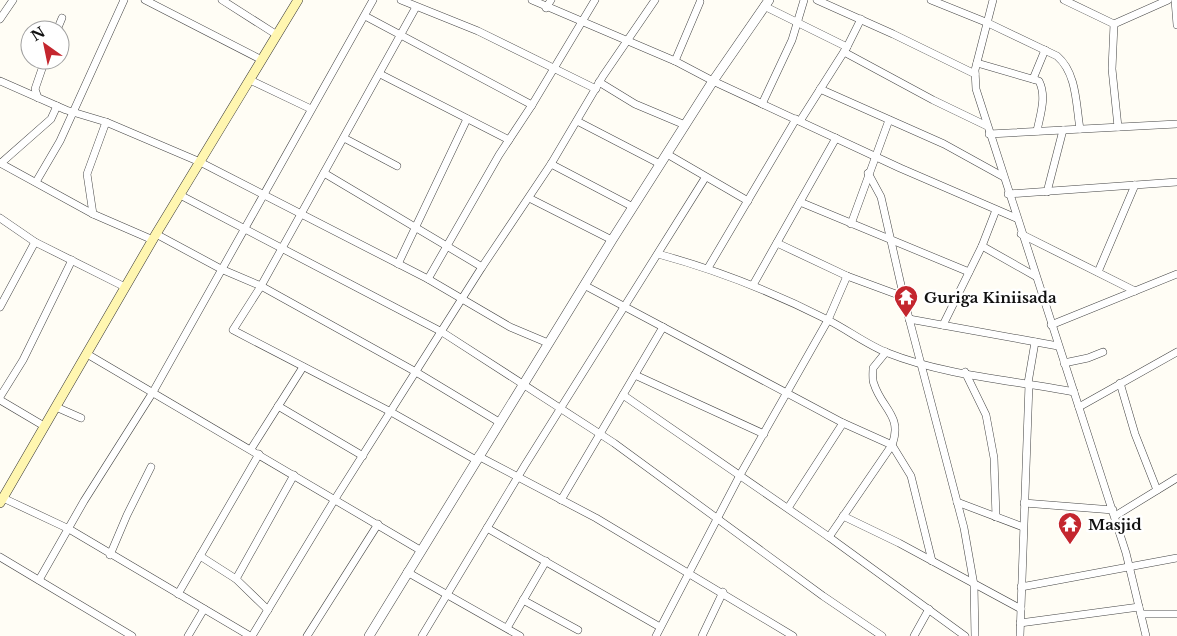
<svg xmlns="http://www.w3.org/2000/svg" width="1177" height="636" font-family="'Libre Baskerville',serif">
<rect width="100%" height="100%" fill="#fffdf5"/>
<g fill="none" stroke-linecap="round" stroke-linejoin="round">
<g stroke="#444" stroke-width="8">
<g id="minor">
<path d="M145,0L262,60"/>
<path d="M222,0L277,35"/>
<path d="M401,0L478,31L596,89"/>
<path d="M532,0L675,61L713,81L900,168L1016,218"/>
<path d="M817,0L893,34L975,74"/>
<path d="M931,0L988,23L1057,56C1077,73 1076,105 1080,129"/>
<path d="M993,0L975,70L976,89L1126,553L1146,636"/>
<path d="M1064,0L1114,24L1168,0"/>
<path d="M1175,0L1177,25"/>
<path d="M764,6L847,47"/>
<path d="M416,7L261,286L233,330L391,412L476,460"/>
<path d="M546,8L551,0"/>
<path d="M365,16L532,105"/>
<path d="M0,19L13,0"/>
<path d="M1114,24L1112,69L1118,127"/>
<path d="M57,30L62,18"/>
<path d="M844,52L933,100L987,126"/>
<path d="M675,61L700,2"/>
<path d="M977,63L1039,81C1047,97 1040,115 1037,131"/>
<path d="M380,74L509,140"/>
<path d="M1033,79L1045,50"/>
<path d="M250,80L311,109"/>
<path d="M0,81L66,110L106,122L200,162L428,279L510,327L548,343"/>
<path d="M599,82L635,104L685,125"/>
<path d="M820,89L944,144L1002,176"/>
<path d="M38,98L35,89L45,60"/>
<path d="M762,104L792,40L804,0"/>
<path d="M577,121L660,164"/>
<path d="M800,121L847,47L861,19"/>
<path d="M989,134L1177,124"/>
<path d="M344,138L397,166"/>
<path d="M667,154L748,201"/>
<path d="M0,163L93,214L153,240"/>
<path d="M1,163L51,119L57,106"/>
<path d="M551,164L633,207"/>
<path d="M324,173L482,267"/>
<path d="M868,173L881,197L906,307L964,528L974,585L975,636"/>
<path d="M36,182L60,141L124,0"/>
<path d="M1047,192L1063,130"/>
<path d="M1008,194L1177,182"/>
<path d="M180,195L442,332L614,443L823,596L882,636"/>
<path d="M529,198L612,240"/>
<path d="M800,202L969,272"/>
<path d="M93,214L87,174L106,122"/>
<path d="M0,218L35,242L125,287"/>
<path d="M851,224L889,120"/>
<path d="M156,234L221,269L261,286L416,372L499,422"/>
<path d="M1021,234L1135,291"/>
<path d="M777,243L847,276L904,297"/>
<path d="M982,246L1035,276"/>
<path d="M658,254C717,270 773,292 828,320C848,330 867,345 888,353C946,376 1013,380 1074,392"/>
<path d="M398,264L467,119"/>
<path d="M708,268L796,119"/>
<path d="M1098,272L1135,185"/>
<path d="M428,279L499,155L532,105L595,0"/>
<path d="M584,285L843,423L892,445L911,476L932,561"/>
<path d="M753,285L836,138"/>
<path d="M0,307L35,242"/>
<path d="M909,319L1058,346"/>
<path d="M943,325L982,246L996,210"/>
<path d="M1051,325L1177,274"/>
<path d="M87,354L420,550"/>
<path d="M1064,363L1088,358L1103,352"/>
<path d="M965,372L986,415L994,458L996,517"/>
<path d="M635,375L764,434"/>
<path d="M1028,383L1035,342"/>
<path d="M1120,383L1135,434L1157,490"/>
<path d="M623,395L829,537L965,636"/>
<path d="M0,397L23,360L72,260"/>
<path d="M0,400L44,426"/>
<path d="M278,406L363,456"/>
<path d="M56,407L81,418"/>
<path d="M1079,407L1177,352"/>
<path d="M251,449L303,367"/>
<path d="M478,456L596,518L793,636"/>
<path d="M3,498L69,529L250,636"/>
<path d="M561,500L663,327"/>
<path d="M957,502L1023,527"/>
<path d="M1024,503L1113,510"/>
<path d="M788,508L843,423"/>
<path d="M843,516L899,543L1021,609"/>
<path d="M1115,516L1177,478"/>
<path d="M487,528L660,627"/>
<path d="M829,537L892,445C903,416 882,409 874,384C872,380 873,373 873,368L886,352"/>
<path d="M110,555L127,515L151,467"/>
<path d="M200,556L236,579L268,610"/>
<path d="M0,557L132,636"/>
<path d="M407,572L520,636"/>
<path d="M236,579L294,475"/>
<path d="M39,580L84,501L153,392L373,0"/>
<path d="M1021,587L1177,558"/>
<path d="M178,594L259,454"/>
<path d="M523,600L578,630"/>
<path d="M1141,614H1177"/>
<path d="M1020,623L1139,607"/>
<path d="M507,628L546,561"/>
<path d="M188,636L204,609"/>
<path d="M252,636L335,499L482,267L551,164L603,76L655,0"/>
<path d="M307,636L378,524"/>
<path d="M422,636L525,465L705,178"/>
<path d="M656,636L740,475L828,320L847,276"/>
<path d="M702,636L723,592"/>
<path d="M914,636L929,609"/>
<path d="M1020,636L1029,384"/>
</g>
</g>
<g stroke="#444" stroke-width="10">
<path id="tertiary" d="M369,636L612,240L713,81L769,0"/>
</g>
<g stroke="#333" stroke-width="10">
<path id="secondary" d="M0,503L156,234L298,0"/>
</g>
<use href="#minor" stroke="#fff" stroke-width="7"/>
<use href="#tertiary" stroke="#fff" stroke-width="9"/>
<use href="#secondary" stroke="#fff6b0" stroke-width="9"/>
</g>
<defs>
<g id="temple-pin" transform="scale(1.25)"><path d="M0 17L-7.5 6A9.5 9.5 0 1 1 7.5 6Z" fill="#c4262e" stroke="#fff"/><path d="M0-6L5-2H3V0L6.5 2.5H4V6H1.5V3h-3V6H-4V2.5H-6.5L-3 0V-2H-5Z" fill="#fff"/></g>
</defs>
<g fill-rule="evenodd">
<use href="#temple-pin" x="906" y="297"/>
<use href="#temple-pin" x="1070" y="524"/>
</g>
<g text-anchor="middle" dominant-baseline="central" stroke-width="5" stroke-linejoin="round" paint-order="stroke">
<g font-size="15" font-weight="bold" fill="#111" stroke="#fff" text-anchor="start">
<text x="924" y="297">Guriga Kiniisada</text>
<text x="1088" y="524">Masjid</text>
</g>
</g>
<g transform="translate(45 45) rotate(327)"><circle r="24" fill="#ffffff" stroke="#a0a0a0"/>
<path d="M0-4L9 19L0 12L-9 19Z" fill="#c4262e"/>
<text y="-8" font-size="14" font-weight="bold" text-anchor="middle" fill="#111111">N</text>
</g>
</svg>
